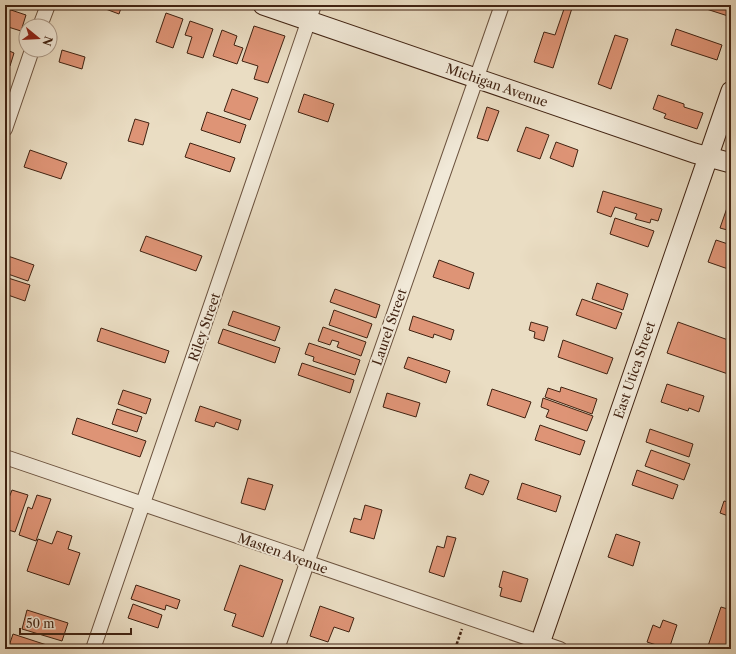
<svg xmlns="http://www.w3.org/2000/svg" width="736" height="654" font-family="'Libre Caslon Text',serif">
<rect width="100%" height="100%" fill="#eaddc3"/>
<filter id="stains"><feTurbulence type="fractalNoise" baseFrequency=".005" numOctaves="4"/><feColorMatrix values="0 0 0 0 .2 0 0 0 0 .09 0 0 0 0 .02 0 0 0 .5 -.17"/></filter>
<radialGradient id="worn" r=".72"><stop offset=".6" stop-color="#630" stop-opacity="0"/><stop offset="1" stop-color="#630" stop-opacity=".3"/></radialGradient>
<g fill="#de9476" stroke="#412312">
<path d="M95,5H122L119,14Z"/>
<path d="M553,5H573L553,68L534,62L544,32L555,35L564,9Z"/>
<path d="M694,5H731V6L728,16Z"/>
<path d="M5,8L26,15L21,31L5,26Z"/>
<path d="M166,13L183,19L173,48L156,42Z"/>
<path d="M190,21L213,29L203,58L187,53L192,37L185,35Z"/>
<path d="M254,26L285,36L268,83L254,79L258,66L242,61Z"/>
<path d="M676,29L722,45L717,60L671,45Z"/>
<path d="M222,30L237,36L234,45L243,48L237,64L213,56Z"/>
<path d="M615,35L628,39L611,89L598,84Z"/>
<path d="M5,49L14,53L10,66L5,65Z"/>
<path d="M62,50L85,57L82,69L59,62Z"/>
<path d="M232,89L258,98L250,120L224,111Z"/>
<path d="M304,94L334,104L328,122L298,112Z"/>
<path d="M658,95L684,104V107L703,113L697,129L664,118L666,114L653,109Z"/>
<path d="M487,107L499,111L488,141L477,138Z"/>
<path d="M207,112L246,125L240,143L201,130Z"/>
<path d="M135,119L149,123L143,145L128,141Z"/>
<path d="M526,127L549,135L540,159L517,151Z"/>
<path d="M556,142L578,150L573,167L550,158Z"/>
<path d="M190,143L235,158L230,172L185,157Z"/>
<path d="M30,150L67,163L61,179L24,167Z"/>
<path d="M603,191L662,209L658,221L651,219L650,223L635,219L637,214L615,207L611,217L597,212Z"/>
<path d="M728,205L731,206V231L720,228Z"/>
<path d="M615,218L654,231L648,247L610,234Z"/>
<path d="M146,236L202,256L196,271L140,251Z"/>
<path d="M716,240L731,245V270L708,262Z"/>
<path d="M5,255L34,265L28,281L5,273Z"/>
<path d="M439,260L474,273L469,289L433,277Z"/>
<path d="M5,277L30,285L25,301L5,294Z"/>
<path d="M597,283L628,294L623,310L592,299Z"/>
<path d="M335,289L380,305L376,318L330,302Z"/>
<path d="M582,299L622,313L616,329L576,315Z"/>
<path d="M334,310L372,324L367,338L329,325Z"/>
<path d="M233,311L280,327L275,341L228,325Z"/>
<path d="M413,316L454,330L451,340L434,334L433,338L409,330Z"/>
<path d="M531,322L548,327L544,341L534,338L535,332L529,330Z"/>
<path d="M678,322L731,341V375L667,353Z"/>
<path d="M323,327L366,342L361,356L337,347L339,342L332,340L330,345L318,341Z"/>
<path d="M101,328L169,351L165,363L97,341Z"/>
<path d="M223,329L280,348L275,363L218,343Z"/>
<path d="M563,340L613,358L607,374L558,357Z"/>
<path d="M309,343L360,360L355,375L313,361L314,357L305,354Z"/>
<path d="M408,357L450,371L446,383L404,368Z"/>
<path d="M302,363L354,380L350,393L298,375Z"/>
<path d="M667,384L704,396L699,412L689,408L688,411L661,402Z"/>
<path d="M561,387L597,399L592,414L545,397L548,388L560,392Z"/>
<path d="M492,389L531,402L525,418L487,405Z"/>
<path d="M123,390L151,399L146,414L118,404Z"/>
<path d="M387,393L420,403L416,417L383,407Z"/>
<path d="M543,398L593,416L587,431L546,417L549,410L541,407Z"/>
<path d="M200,406L241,420L238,430L216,422L214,427L195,421Z"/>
<path d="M117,409L142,417L137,432L112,424Z"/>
<path d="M77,418L146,441L140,457L72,434Z"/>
<path d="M540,425L585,441L580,455L535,440Z"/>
<path d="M650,429L693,444L689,457L646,442Z"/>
<path d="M651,450L690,464L684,480L645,466Z"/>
<path d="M637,470L678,485L673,499L632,485Z"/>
<path d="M470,474L489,481L483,495L465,488Z"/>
<path d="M248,478L273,485L265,510L241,503Z"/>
<path d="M522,483L561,496L556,512L517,499Z"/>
<path d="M12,490L28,495L15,532L5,529V508Z"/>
<path d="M37,495L51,499L36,541L19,535L28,507L32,509Z"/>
<path d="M724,501L731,503V517L720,513Z"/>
<path d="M365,505L382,510L374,539L350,532L354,518L361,520Z"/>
<path d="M57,531L72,536L68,549L80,553L69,585L27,571L38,539L52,544Z"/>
<path d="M616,534L640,542L633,566L608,557Z"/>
<path d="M447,536L456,538L444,577L429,572L437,546L444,548Z"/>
<path d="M240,565L283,580L263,637L232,626L236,614L224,610Z"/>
<path d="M503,571L528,579L521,602L500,596L502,588L499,587Z"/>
<path d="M136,585L180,600L177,609L166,605L165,610L131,599Z"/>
<path d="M133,604L162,615L158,628L128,618Z"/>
<path d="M320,606L354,618L349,632L334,627L328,642L310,636Z"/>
<path d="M721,607L731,610V649H707Z"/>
<path d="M27,610L68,623L62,641L22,629Z"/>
<path d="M663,620L677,625L669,649L647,642L653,625L660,628Z"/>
<path d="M13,634L59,649H8Z"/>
</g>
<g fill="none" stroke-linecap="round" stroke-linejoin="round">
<g stroke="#6b523e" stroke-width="16">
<g id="street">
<path d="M40,26L48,5"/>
<path d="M5,129L32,50"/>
<path d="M5,457L299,557L306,562L560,649"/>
<path d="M93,649L314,5"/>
<path d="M277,649L502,5"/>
</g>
</g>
<g stroke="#412312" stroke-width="21">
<g id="secondary">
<path d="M263,5L694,153L731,163"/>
<path d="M538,649L731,91"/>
</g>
</g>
<path stroke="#412312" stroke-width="2.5" stroke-dasharray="3 2" stroke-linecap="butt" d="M455,649L462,629"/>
<use href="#street" stroke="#f1e9d8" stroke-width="14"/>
<use href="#secondary" stroke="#f1e9d8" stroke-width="19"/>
</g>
<g text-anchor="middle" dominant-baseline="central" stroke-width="4" stroke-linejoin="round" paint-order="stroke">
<g font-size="13" fill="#412312" stroke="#f1e9d8">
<text transform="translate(497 85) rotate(19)">Michigan Avenue</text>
<text transform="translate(204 327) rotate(-71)">Riley Street</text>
<text transform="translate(389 327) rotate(-71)">Laurel Street</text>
<text transform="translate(634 370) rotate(-71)">East Utica Street</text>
<text transform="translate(283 553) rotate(20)">Masten Avenue</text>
</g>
</g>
<rect width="736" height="654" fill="none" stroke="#eaddc3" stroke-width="20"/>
<rect x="6" y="6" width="724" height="642" fill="none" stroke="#412312" stroke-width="2"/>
<rect x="10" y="10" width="716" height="634" fill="none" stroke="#412312"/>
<g transform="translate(38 38) rotate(108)"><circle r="19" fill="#f1e9d8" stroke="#ab9a89"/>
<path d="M0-3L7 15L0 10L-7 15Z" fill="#8f2418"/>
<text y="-6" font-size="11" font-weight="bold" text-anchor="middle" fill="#412312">N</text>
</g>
<path d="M20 628v6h111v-6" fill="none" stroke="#412312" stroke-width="2"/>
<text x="26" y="628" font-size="12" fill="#412312" stroke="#f1e9d8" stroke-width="3" paint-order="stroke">50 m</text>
<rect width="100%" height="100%" filter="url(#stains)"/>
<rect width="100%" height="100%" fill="url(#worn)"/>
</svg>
